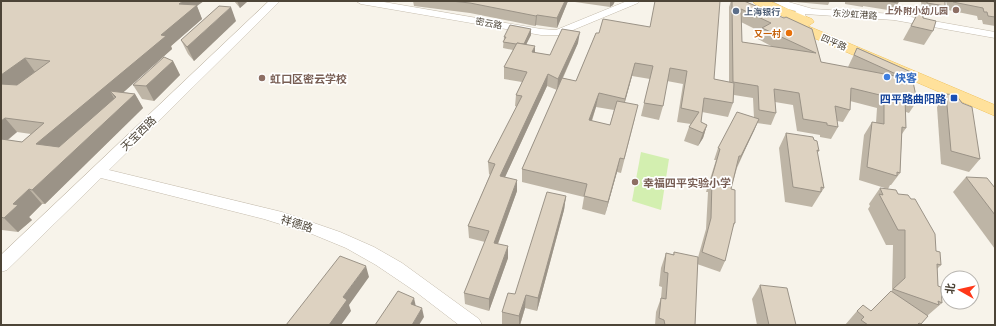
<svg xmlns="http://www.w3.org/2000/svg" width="996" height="326" font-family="Barlow,'Noto Sans SC',sans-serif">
<rect width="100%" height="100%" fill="#f7f3ea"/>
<path fill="#d3efb0" d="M641,152L669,159L661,210L632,201Z"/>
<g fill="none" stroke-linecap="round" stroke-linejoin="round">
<g stroke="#c4bbac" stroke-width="1">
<g id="minor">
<path d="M269,1H280L109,170L282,212L340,232L374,247L402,263L479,319L482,325H459L416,292L376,265L346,248L312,234L264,219L101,178L7,270L1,272V255Z"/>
<path d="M356,1H378L541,29L556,30L627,1H640L638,3L561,35H541L361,4Z"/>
<path d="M772,1H785L813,9L894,14L995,32V38L894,20L805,14L807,20L802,23L798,22L794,14L796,11L788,9Z"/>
</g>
</g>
<g stroke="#f1c35e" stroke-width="1">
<path id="major" d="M753,1H769L812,19L814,22L808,26L995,105V116L786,26L784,23L786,20L790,19L755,4Z"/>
</g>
<use href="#minor" fill="#fff" fill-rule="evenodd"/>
<use href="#major" fill="#ffe19b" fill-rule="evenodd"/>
</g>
<g fill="#beb5a6" fill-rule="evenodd">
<path d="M1,1L197,6L202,19L171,46L172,49L123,92L135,94L143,108L45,204H42L29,217L32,220L18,232L2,230L1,231ZM17,132L31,134L22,142L8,140Z"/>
<path d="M234,1H248L240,8Z"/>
<path d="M413,1H615L613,5L610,7L568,1L557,28L536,25L535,26L470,13L414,6Z"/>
<path d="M731,1H744L784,18L812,29L821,62L849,68L848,67L857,48L911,72L917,101L909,113L906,112V128L902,134L900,173L891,185H890L888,189L859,180L864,135L872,122L876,123L877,108L850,101V110L843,122L837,121L838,127L831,139L820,137V135L797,131L793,105L775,102L776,113L771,125L757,123L737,168L731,189L735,223L732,229L725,261L720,272L697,264L695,325H655L656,312L661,298L662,287L659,286L661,268L666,253L673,255L674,252L697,261L706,229L708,192H706L716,160H714L718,148L754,118L753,98L734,95L733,103L728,117L702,112L701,122L707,125L703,138L698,146L684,141L689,127L691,124L677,122L683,84L667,81L663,106L659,120L641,116L650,79L632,76L625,102L635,118L621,173L617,172L605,215L582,209L584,197L522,182V169L557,90L547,86L505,177L517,191L498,244L508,258L489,311L465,304L464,293L485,242L469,238L468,226L490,175L489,174L488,162L517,107L515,106L516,95L522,82L504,79V67L513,50L503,48L504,37L531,29V35L526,44L535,53L550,55L578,43L563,78L576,81L596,33L714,79L729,82V7ZM741,22L761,32L758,39L773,47L742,42ZM596,107L614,110L610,125L592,121Z"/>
<path d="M793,1H830L828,5L795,2Z"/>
<path d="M845,1H898V3L894,11L863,6V7L845,4Z"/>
<path d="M921,1H945V6L940,14L922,11Z"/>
<path d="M946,1H990L995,2V26L983,24L982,20H978L977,16L948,10Z"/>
<path d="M919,11L933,31L924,45L903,40Z"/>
<path d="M236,21L194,61L188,54L181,40Z"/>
<path d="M173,61L180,75L154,101L142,99L133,85Z"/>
<path d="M946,94L980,159L969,172L941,164L937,107Z"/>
<path d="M786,133L814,140L819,151L817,153L824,188L812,207L785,202L779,148Z"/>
<path d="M966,177L995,188V249L953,192Z"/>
<path d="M880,188L936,251L941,265L937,269L938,286L942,303L927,316L920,325H845L857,311H871L892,291L893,245H886L868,209L870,206L869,204Z"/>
<path d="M566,196L564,210L537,311L525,308L520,325H502V312L515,294Z"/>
<path d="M760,285L796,325H757L752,299Z"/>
</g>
<g fill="#9b9387">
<path d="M183,1H204L197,6L202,19L171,46L172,49L116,99L110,91L115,100L48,158L36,144L161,35L179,4Z"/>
<path d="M237,1H248L240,8Z"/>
<path d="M565,1H568L557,28V18Z"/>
<path d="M610,1H615L613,5L610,7Z"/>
<path d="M231,7L236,21L194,61L187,47Z"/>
<path d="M537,15L536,25L535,26L536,16Z"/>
<path d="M531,29V35L523,51V45Z"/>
<path d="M580,32L578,43L557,90L558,79Z"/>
<path d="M535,46V57L532,52Z"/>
<path d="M25,58L35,72L1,97V75Z"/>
<path d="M173,61L180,75L154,101L146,86Z"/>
<path d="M635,63L632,76L622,112L625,99Z"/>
<path d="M548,74L547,86L500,188V176Z"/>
<path d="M599,93L596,107L587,134L589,120Z"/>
<path d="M135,94L143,108L45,204L32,190Z"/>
<path d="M5,118L17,132L1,145V121Z"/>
<path d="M759,119L754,131L736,168L741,156Z"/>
<path d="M707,125L703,138L698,146L703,133Z"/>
<path d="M620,158L617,172L605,215L608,202Z"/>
<path d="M517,180V191L494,254V243Z"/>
<path d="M29,189L42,204L29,217L32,220L18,232L4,218L13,204Z"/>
<path d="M566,196L564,210L537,311L538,298Z"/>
<path d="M508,246V258L489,311V299Z"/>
<path d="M366,266L369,277L349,305L351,311L341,325H329L343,297Z"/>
<path d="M526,295L525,308L520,325H519V316Z"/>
<path d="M414,298L416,307L411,304Z"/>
<path d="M422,308L424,317L419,325H412Z"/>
</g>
<g fill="#ddd2c1" stroke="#9b9387" fill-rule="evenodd">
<path d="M1,1H183L179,4L197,5L161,35L166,36L36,144L59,147L116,97L110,91L135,94L32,190L29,189L13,204L18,205L4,218L1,217V139L22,142L44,123L5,118L1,121V84L17,85L50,61L25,58L1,75Z"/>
<path d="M451,1H565L557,18L537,15L536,16L470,3Z"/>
<path d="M655,1H720L714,79L734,83L733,103L704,98L701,122L707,125L703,133L689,127L699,112L681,108L687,71L670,68L663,106L644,103L653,66L635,63L625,99L599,93L589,120L610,125L617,101L638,105L624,159L620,158L608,202L584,196L587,184L522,169L562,78L576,81L596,33H599L603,19L650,27Z"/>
<path d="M732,1H744L784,18L786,17L812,29L821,62L895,76L896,74L854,55L857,48L911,72L917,101L905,98L906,128L902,127L900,173L897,172V176L867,167L872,122L884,124V96L851,88L850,110L835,106L838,127L827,125V123L803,119L799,93L774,89L776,113L759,110L758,86L733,82ZM741,9L771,23L762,28L816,53L742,42Z"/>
<path d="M886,1H898V3Z"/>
<path d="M927,1H945V6L927,3Z"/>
<path d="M953,1H990L995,2V17L988,16L987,12H984L983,8L953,2Z"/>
<path d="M219,6L231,7L187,47L181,40Z"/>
<path d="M919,11H922L923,18L936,21L933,31L911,26Z"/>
<path d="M510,25L531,29L524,44L517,43L516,44L503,42L506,37H504Z"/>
<path d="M562,29L580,32L558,79L548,74L500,176L517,180L494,243L508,246L489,299L464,293L489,231L468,226L495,164L488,162L522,96L516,95L527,72L504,67L517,43L535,46L532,52L550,55Z"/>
<path d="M164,57L173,61L146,86L133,85Z"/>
<path d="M946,94L956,95L962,103L972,107L980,159L951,151Z"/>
<path d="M737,112L759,119L741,156H739L731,189L735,190V223H734L725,261L702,252L711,218L712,180H711L720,149L718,148Z"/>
<path d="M786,133L813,137L814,140L817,141L819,151L817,150L824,188L821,187V192L793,187Z"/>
<path d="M966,177L987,178L995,188V215Z"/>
<path d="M880,188L896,190L898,194L908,195L911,199H915L935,234L936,251L940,252L941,265L937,264L938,286L941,287L942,303L938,301L939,305L893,289L905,278V230H898L879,194L883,195Z"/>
<path d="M547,192L566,196L538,298L526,295L519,316L502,312L508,293L515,294Z"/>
<path d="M674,252L698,257L695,325H665L664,320L659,318L661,298L666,299L668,273L664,272L666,253L674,255Z"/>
<path d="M340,256L366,266L343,297L347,300L329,325H286Z"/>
<path d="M760,285L787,288L796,325H769Z"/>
<path d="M398,291L414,298L411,304L422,308L412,325H375Z"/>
<path d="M891,291L928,316L921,324L919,323L917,325H868L861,320L864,317L857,311L863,305L871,311Z"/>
</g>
<g fill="#8d6e63" stroke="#fff" stroke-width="1.5">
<circle cx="956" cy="10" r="4"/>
<circle cx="262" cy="78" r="4"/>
<circle cx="635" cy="182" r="4"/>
</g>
<circle fill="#5c6f8a" stroke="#fff" stroke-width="1.5" cx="736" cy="11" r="4"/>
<circle fill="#e8710a" stroke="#fff" stroke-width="1.5" cx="789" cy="33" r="4"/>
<circle fill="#3f7fe0" stroke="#fff" stroke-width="1.5" cx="887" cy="77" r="4"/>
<rect fill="#1a4fb4" stroke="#fff" stroke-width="1.5" x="950" y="94" width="8" height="8" rx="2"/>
<g text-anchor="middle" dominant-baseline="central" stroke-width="3.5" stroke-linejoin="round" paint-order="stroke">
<g font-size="9" font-weight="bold" fill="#785e54" stroke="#fff" text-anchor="end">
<text x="948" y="10">上外附小幼儿园</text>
</g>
<g font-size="9" font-weight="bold" fill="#4e5e75" stroke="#fff" text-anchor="start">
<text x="744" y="11">上海银行</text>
</g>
<g font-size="9" fill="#4c4437" stroke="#fff">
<text transform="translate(855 14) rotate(4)">东沙虹港路</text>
<text transform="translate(489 23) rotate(10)">密云路</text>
<text transform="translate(834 42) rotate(23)">四平路</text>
</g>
<g font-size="9" font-weight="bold" fill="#c56008" stroke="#fff" text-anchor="end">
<text x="781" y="33">又一村</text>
</g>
<g font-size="11" font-weight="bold" fill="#366cbe" stroke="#fff" text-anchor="start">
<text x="895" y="77">快客</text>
</g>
<g font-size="11" font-weight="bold" fill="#785e54" stroke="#fff" text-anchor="start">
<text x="270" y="78">虹口区密云学校</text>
<text x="643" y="182">幸福四平实验小学</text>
</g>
<g font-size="11" font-weight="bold" fill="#164399" stroke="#fff" text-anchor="end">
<text x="946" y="98">四平路曲阳路</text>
</g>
<g font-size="11" fill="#4c4437" stroke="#fff">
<text transform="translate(138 133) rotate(-44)">天宝西路</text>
<text transform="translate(297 223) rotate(17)">祥德路</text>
</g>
</g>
<rect width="996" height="326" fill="none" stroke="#4c4437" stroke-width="4"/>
<g transform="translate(960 290) rotate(278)"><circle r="19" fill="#ffffff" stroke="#b7b4af"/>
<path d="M0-3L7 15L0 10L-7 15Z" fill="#ff3819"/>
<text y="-6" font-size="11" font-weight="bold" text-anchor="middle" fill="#4c4437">北</text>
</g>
</svg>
